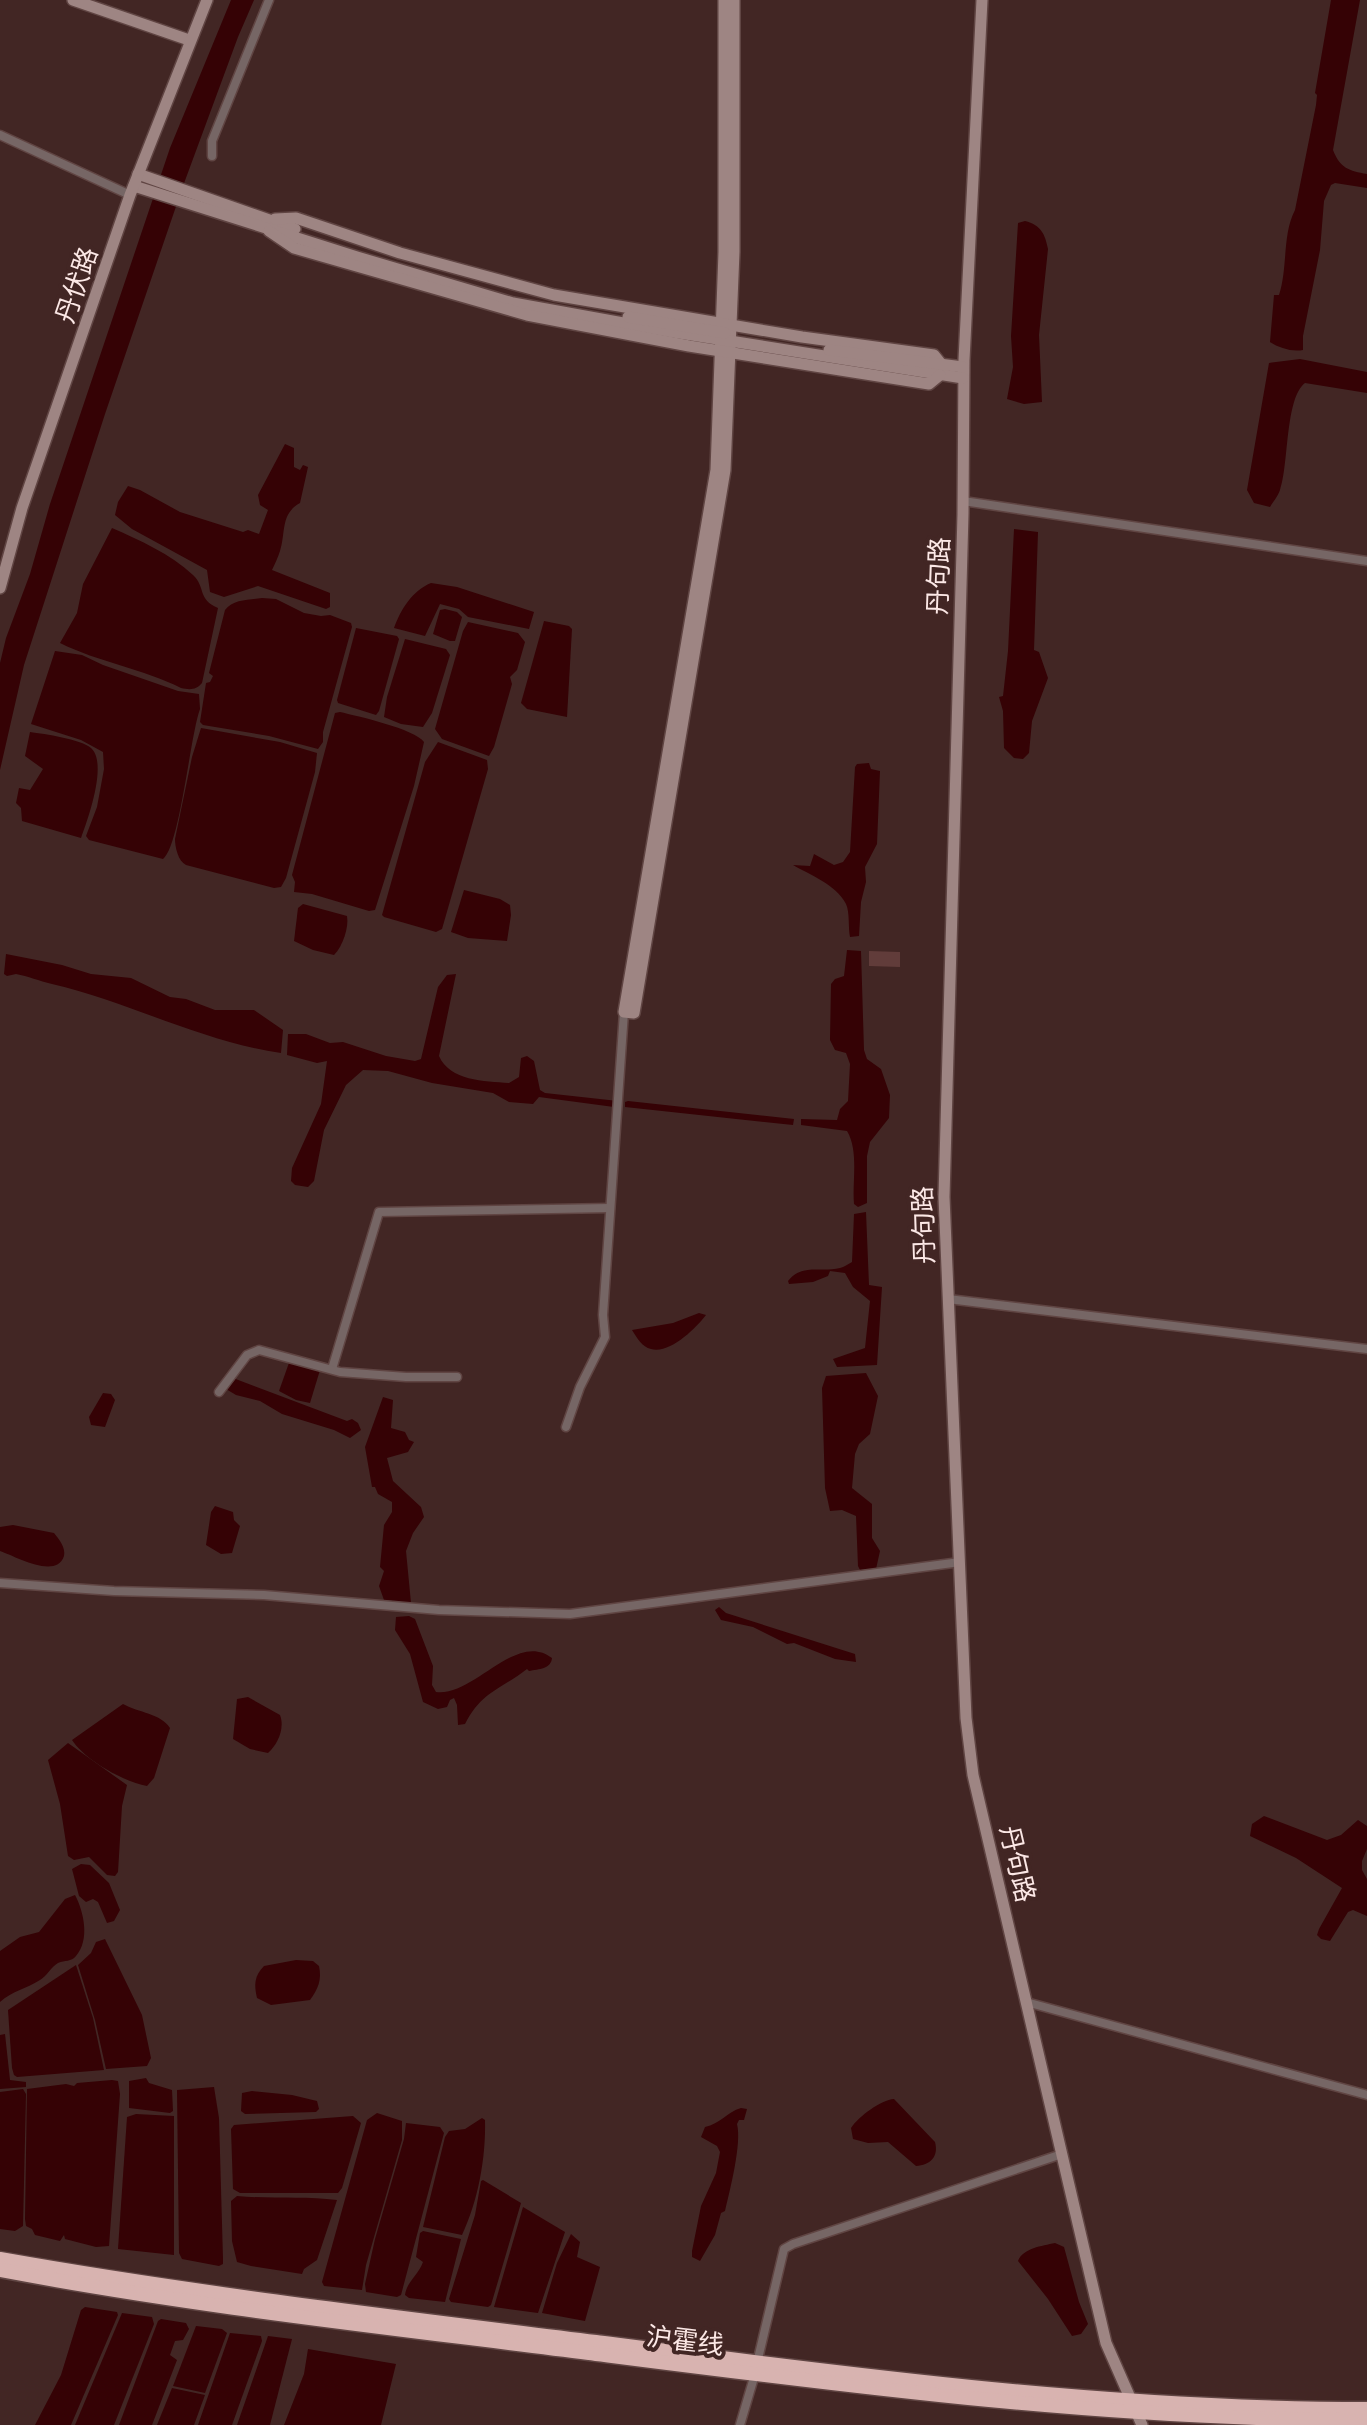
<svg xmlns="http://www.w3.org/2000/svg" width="1367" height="2425" font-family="Karla,'Noto Sans SC',sans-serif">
<rect width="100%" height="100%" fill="#422624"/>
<path fill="#613c3a" d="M869,951L900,952V967L869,966Z"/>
<g fill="#350205">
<path d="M231,0H254L238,37L183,186L105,414L24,665L0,770V663L6,638L30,574L50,504L170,148Z"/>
<path d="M1331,0H1360L1333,150C1340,168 1349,171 1367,174V188L1335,183L1331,185L1324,201L1320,250L1303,336V350C1292,352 1279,348 1270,342L1274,295H1279C1288,268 1282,235 1295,210L1316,105L1317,95L1315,93Z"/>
<path d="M1025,221C1041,225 1045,234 1048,249L1039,335L1042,402L1024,404L1007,399L1013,367L1011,336L1018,223Z"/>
<path d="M1300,359L1367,372V393L1305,383C1285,398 1289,465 1280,490C1278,496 1273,502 1270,507L1254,503L1247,490L1269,363Z"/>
<path d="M285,444L294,448V467L300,470L303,465L308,467L300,503C280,514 286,533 280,551C278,557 275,564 272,570L330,593V607L326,609L258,586L224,597L210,592L207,570L132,529L115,515L118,502L128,486L140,490L180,512L243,532L248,530L259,534L268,510L260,505L258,495Z"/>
<path d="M112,528C139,540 171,554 193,575C206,587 197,599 218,608L202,683C196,690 190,690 181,688C144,669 98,662 60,643L77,613L83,584Z"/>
<path d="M1014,529L1038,532L1034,650L1039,652L1048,678L1032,721L1029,753L1023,759L1014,758L1004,748L1003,711L999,697L1003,696L1008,651Z"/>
<path d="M431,583L457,587L534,612L529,629L468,617L459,609L440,604L425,636L394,628C401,609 412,591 431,583Z"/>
<path d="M262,598L276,599L304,613L321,616L330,615L351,623L352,627L323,732V742L318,749L269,736L203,725L200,722L206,683L210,682L213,676L209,673L225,610C233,599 249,600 262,598Z"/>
<path d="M445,609L457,612L462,617L455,641H450L433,634L440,610Z"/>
<path d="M544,621L569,626L572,629L567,717L527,709L521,703Z"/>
<path d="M468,622L518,633L525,642L517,670L510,677L512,684L494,747L489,756L442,739L435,729L463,631Z"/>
<path d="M356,628L397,636L399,639L379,711L376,715L338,703L337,700Z"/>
<path d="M405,639L446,649L450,655L432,713L423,727L401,724L384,717L387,697Z"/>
<path d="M55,651L82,655L103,665L178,691L199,694L200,709C190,736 180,846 163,859L89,840L86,836L97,807L104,769L103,752L81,740L31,724Z"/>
<path d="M340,712C357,716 415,729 424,742L414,786L375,910L369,911L312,894L294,892L295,882L292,875L335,713Z"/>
<path d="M201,728L280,742L317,753L315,772L286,878L281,887L274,888L186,865C178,861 175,847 175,839L192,757Z"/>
<path d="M30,732C45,734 80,739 91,748C108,763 88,819 81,838L22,821L21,808L16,803L19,788L30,790L43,769L25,756Z"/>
<path d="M438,742L487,760L488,769L442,929L436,932L384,917L382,915L425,762Z"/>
<path d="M869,763L871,769L880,771L877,844L865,867L866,882L861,902L859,936L850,937C848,927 850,913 846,904C836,884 808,874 793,865L810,866L814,854L834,865L843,862L850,852L855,767L857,764Z"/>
<path d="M464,890L500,899L510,905L511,915L507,941L468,938L451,932Z"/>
<path d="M303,904L347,916C349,927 343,946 334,955L313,950L294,941L298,908Z"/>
<path d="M847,950L861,951L864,1050L867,1059L881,1069L890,1095L889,1118L870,1142L867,1156V1203L858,1207L854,1204C852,1182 859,1151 847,1131L801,1125V1119L837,1120L840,1109L848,1101L850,1064L846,1053L835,1050L830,1040L831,984L835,979L844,976Z"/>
<path d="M6,954L62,965L91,974L131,978L170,997L186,999L215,1010H254L283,1030L281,1053C203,1042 129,1002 52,984C39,981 28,976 16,974L7,976L4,974Z"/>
<path d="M456,974L439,1056C450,1081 484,1081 509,1083L519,1077L521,1058L527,1056L534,1061L540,1090L545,1093L618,1101L614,1107L539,1097L533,1104L509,1102L493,1093L432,1083L388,1071L363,1070L346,1085L324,1130L314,1181L308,1187L295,1185L291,1181L292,1168L321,1104L327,1061L317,1063L287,1055L288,1034H306L330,1043L343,1042L386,1056L415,1061L421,1059L438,987L447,975Z"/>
<path d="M628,1101L794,1119L793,1125L625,1107V1102Z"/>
<path d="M866,1212L869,1285L882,1287L877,1365L837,1367L833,1359L865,1348L870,1301L853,1287L845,1273L830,1271L828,1276L813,1282L789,1284L788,1281C802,1263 821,1273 840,1268C844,1267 848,1264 852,1262L854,1214Z"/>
<path d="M699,1313L706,1315C695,1329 670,1354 651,1349C642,1347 637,1338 632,1330L673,1323Z"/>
<path d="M290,1360L320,1370L310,1403L296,1400L279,1391Z"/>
<path d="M866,1373L878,1396L870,1434L859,1444L855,1454L852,1488L872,1504V1538L880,1551L876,1569L860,1570L858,1566L856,1516L842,1510L830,1511L825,1488L822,1388L826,1376Z"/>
<path d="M233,1378L347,1421L352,1419L358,1423L361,1430L350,1438L334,1430L282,1414L260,1401L236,1395L226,1389Z"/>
<path d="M103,1393L111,1394L115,1400L105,1427L91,1425L89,1417Z"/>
<path d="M383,1397L393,1400L391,1428L405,1432L409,1440L414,1442L408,1452L387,1458L393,1481L421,1507L424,1517L413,1533L406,1551L411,1603L384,1600L379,1586L384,1571L380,1567L384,1525L392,1512V1502L378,1494L375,1487H372L365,1447Z"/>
<path d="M215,1506L233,1512L234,1520L240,1526L232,1553L221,1554L206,1545L211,1512Z"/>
<path d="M13,1525L54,1533C59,1539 66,1548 64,1556C56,1580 15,1556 0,1551V1527Z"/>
<path d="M719,1607L726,1613L855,1654L856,1662L835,1659L794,1643L787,1644L753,1627L721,1620L715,1610Z"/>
<path d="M409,1616L415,1619L433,1666L432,1685L436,1692C474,1697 516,1630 552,1658C551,1669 539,1669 529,1671L527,1669C500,1690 482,1691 465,1724L458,1725L457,1705L454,1698L450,1700L447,1707L438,1709L423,1702L410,1654L395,1630L396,1617Z"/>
<path d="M248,1697L280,1715C285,1728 278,1744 268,1753L250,1749L233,1739L237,1699Z"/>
<path d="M123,1704C139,1713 160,1713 170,1728L154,1778L147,1786C124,1782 85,1760 72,1740Z"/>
<path d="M68,1743L127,1785L122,1806L118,1872L115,1876L107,1875L89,1857L74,1860L68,1856L60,1804L48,1760Z"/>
<path d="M1264,1816L1327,1840L1341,1835L1358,1820L1367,1826V1849L1362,1861V1870L1367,1879V1916L1353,1910L1348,1912L1330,1941L1321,1939L1317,1935L1319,1929L1342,1888L1296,1858L1250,1836L1252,1824Z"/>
<path d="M81,1864L90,1865L109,1883L120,1910L114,1921L107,1923L98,1902L93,1899L86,1902L79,1896L72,1869Z"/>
<path d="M75,1895C84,1912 90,1940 76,1956C71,1962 65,1960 58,1963C51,1967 47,1976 40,1980C26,1989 12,1991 0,2002V1951L20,1937L39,1932L65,1899Z"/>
<path d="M105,1939L142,2015L151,2058L147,2066L106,2069L95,2020L78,1965L91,1953L96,1942Z"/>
<path d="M296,1960L313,1961L319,1966C322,1980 318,1989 310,2000L271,2005L257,1998C254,1985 254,1976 264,1966Z"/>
<path d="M76,1965L93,2018L104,2070L17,2077L14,2075L12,2068L8,2010Z"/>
<path d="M5,2034L10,2080L26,2082V2087L0,2089V2035Z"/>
<path d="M146,2078L149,2083L172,2090L173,2111L170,2113L129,2108V2081Z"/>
<path d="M112,2080L118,2081L120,2094L109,2246L96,2247L65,2239L64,2235L60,2241L35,2235L32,2229L26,2226L25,2219L27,2089L66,2084L74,2086L77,2083Z"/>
<path d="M214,2087L219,2118L223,2259V2264L219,2266L182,2259L179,2253L177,2090Z"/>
<path d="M23,2089L26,2094L23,2226L15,2231L0,2229V2092Z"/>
<path d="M252,2091L292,2095L317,2101L319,2109L316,2112L245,2114L241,2111L242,2093Z"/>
<path d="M894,2099L935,2142C939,2157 930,2165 916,2166L888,2142L868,2143L853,2139L851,2128C859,2116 881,2100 894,2099Z"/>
<path d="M741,2108L747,2109L744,2120H739L737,2124C742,2143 730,2190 725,2211L721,2213L715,2235L700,2261L692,2257V2251L701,2206L716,2173L720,2152L717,2146L701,2137L705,2127C720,2124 727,2112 741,2108Z"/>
<path d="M377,2113L402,2121V2140L366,2265L362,2290L324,2286L322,2282L367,2120Z"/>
<path d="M136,2114L174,2116V2255L118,2249L127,2117Z"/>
<path d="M353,2116L361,2123L342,2188L338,2193H240L233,2189L231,2129L234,2125Z"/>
<path d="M482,2118L485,2120C486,2158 478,2201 462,2235L423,2227L445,2137L449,2131L465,2129Z"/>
<path d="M406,2123L440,2127L444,2133L401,2295L397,2297L366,2292L365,2284L375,2239L404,2139Z"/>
<path d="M483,2180L521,2203L491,2305L488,2307L451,2302L449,2299L475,2215L481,2181Z"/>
<path d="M237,2196C271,2199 304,2196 337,2200L317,2260L304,2269L302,2274L251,2266L237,2262L232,2241L231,2201Z"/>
<path d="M523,2207L565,2232L538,2313L494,2307Z"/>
<path d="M423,2231L461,2239L445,2302L409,2298L405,2295C407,2281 418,2276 423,2262L416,2257L420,2233Z"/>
<path d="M571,2234L580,2242L577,2257L600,2267L585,2321L542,2313L557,2263Z"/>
<path d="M1055,2243L1064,2247L1079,2302L1088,2324L1081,2334L1072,2336L1048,2299L1018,2261C1023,2248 1042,2246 1055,2243Z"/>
<path d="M85,2307L117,2312L118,2315L71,2425H35L61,2375L81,2310Z"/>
<path d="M122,2313L152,2317L154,2324L114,2425H75Z"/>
<path d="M161,2319L186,2323L189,2329L183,2340L175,2341L170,2355L177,2360L152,2425H119L158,2321Z"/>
<path d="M196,2326L222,2329L227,2333L205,2393L173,2386Z"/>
<path d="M230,2333L261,2336L262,2341L232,2425H198Z"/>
<path d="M268,2336L292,2339L270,2425H237Z"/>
<path d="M308,2349L396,2364L381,2425H284L304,2374Z"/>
<path d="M172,2388L205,2395L194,2425H157Z"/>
</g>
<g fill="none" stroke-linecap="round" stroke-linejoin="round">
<g stroke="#604543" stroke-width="11">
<g id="street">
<path d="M0,135L130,195"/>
<path d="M212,156V141L269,0"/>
<path d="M963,501L1367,561"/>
<path d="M948,1299L1367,1349"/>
<path d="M332,1369L379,1212L610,1208"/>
<path d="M219,1392L247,1355L259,1350L340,1372L406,1377H457"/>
<path d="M566,1427L580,1387L605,1337L603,1315L624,1012"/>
<path d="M0,1583L114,1591L264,1595L439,1610L570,1614L960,1562"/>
<path d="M1026,2002L1367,2095"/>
<path d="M757,2363L784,2249L793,2244L1062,2154"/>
<path d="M740,2425L755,2374"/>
</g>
</g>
<g stroke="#604543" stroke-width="14">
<g id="secondary">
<path d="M73,0L189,40"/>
<path d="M724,0V252L716,470L624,1012L634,1013L725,470L734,252V0"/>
<path d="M982,0L964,360L963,514L944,1197L966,1718L973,1775L1106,2343L1142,2425"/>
<path d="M138,174L295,229"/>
<path d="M134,186L357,257L513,303L673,332L963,378"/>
<path d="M275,219L296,218L400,253L554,295L802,337L934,355L942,365"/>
<path d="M269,231L294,248L527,315L689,346L929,384L940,375"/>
<path d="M628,317L725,333"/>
<path d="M829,350L963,367"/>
<path d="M0,588L22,508L130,195L207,0"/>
</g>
</g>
<g stroke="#604543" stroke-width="17">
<g id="highway">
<path d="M0,2259C197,2294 397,2317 596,2342C852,2375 1108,2409 1367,2409"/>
<path d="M0,2270C195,2307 393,2328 589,2353C847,2386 1106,2420 1367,2420"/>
</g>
</g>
<use href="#street" stroke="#766665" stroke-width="8"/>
<use href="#secondary" stroke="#9e8583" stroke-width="11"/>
<use href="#highway" stroke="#d8b3b0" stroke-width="14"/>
</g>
<g text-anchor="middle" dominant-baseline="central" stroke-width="8" stroke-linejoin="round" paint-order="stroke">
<g font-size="26" fill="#fce8e6" stroke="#422624">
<text transform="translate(77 285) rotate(-71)">丹伏路</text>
<text transform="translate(939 576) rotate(-88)">丹句路</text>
<text transform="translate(924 1225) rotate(-92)">丹句路</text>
<text transform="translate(1017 1864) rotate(77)">丹句路</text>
<text transform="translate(685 2341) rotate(7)">沪霍线</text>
</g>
</g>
</svg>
